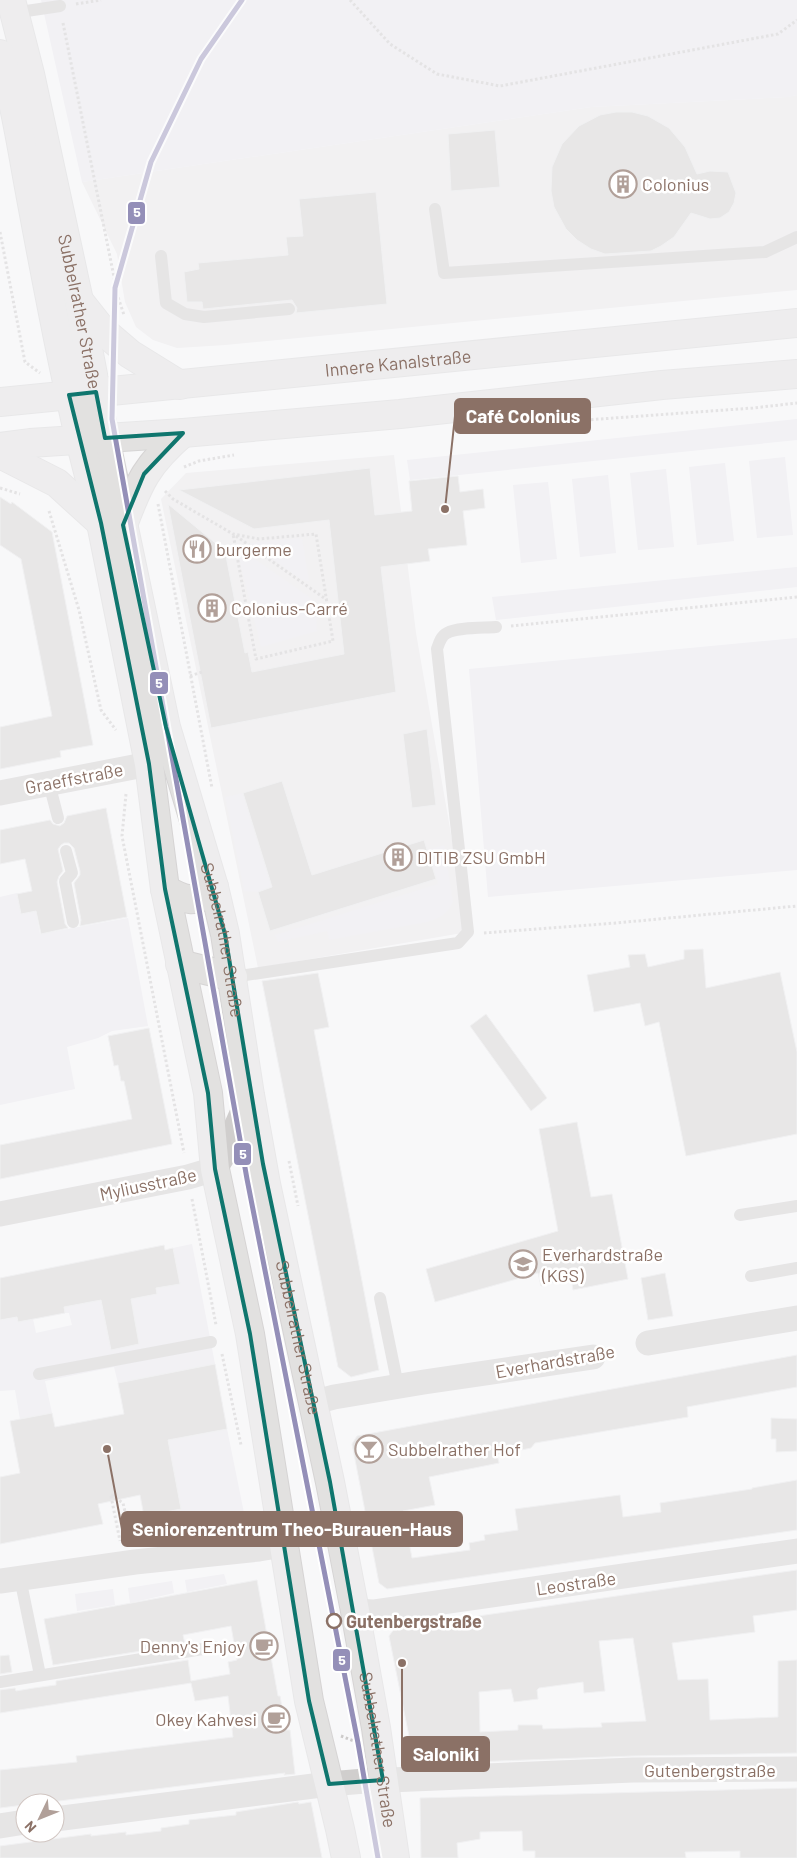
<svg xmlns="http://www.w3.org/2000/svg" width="797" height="1858" font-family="Barlow,sans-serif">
<rect width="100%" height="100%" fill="#f8f8f9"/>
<g fill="#eae8e9">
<path d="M797,95V290L225,345L177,348L153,340L136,327L125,302L117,254L82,182L591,107L787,97Z"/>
<path d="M394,455L416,633L468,932L258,968L161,499L186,473Z"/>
</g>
<g fill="#eae8ed">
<path d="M41,0H797V95L788,97L591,107L82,182Z"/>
<path d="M797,419V440L410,480L407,460Z"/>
<path d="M785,457L793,535L757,538L749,461Z"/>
<path d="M725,463L734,541L697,545L689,467Z"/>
<path d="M666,469L674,547L638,550L630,473Z"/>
<path d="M608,475L616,553L580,557L572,479Z"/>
<path d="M548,482L557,559L521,563L513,485Z"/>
<path d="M302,538L309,581L302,580L250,543Z"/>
<path d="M239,548L315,601L317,631L261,647L237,550Z"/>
<path d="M797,567V587L496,620L492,597Z"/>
<path d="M797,638V870L488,897L469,669Z"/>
<path d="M243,793L272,887L258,892L244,891L225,797Z"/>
<path d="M444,845L453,902C447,915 440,918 427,922L329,940L327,931L278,942L275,935L438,884L428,850Z"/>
<path d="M17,893L21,913L36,911L40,934L128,918L148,1026L112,1031L98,1038L67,1047L75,1089L0,1105V897Z"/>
<path d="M192,1244L215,1364L118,1383L114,1367L45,1381L52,1413L20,1419L15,1390L0,1391V1320L17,1317L18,1322L33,1319L36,1333L72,1325L69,1313H65L64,1307L109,1298L110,1303L157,1294L156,1288L180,1283L173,1248Z"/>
<path d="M165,1425L186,1437L227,1429L244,1513C244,1522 240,1527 233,1531L205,1536L202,1517L132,1531L130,1519L181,1509Z"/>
<path d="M224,1574L227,1584L187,1592L185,1580Z"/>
<path d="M172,1581L174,1593L130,1603L128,1588Z"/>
<path d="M113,1589L115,1605L77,1611L75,1594Z"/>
</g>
<g fill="#d4d2d1" stroke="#e8e8e8" fill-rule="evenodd">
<path d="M616,112H632L648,116L669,128L685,147L697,174L710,171L728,172L736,193L734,203L729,212L720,218L710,219L691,213L674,237L661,246L651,251L605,254L591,249L577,240L566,229L554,207L551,191L552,167L562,144L579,126L600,115Z"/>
<path d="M495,130L500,187L451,191L448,134Z"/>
<path d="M376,192L387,304L296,313L297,308L292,300L204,309H203L202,302H187L184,272L199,269L198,263L288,255L286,237L303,236L299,199Z"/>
<path d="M370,468L375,515L412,511L409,481L458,476L460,492L483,489L485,508L463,511L467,545L428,549L430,561L381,567L396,692L211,728L168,504L225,551L245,653L248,652L252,672L344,654L329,520L254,529L179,490Z"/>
<path d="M0,497L11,504L12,502L52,532L93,745L60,751L61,757L0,769V727L52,716L21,559L0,545Z"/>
<path d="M427,729L436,805L412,808L403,734Z"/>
<path d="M282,781L312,875L424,840L436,879L270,931L258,892L272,887L243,793Z"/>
<path d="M106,808L127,917L80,926L81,920L74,883L80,875V871L74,848L69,843H64L61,845L58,849L63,871L59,876L57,882L65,924L68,928L41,934L36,911L21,914L17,894L32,891L25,859L0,864V830L50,820L53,824L60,826L64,823L67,816Z"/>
<path d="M703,949L706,988L780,972L797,1052V1134L686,1156L659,1022L645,1026L640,1003L594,1012L587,975L630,967L628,955L645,954L648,967L684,959V950Z"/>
<path d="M318,973L329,1027L314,1030L379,1370L351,1377L338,1367L262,981Z"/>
<path d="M486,1014L547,1098L531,1111L470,1026Z"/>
<path d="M149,1028L172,1144L0,1179V1145L132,1119L124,1081H121L118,1065L114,1066L108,1036Z"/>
<path d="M577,1122L591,1197L612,1194L628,1279L573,1290L571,1277L541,1286L538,1273L435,1302L426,1269L558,1231L539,1129Z"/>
<path d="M164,1245L165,1250L173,1248L180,1284L156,1288L157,1294L131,1299L139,1344L111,1350L101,1300L64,1307L65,1313L18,1322L17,1317L0,1320V1278Z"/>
<path d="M665,1273L673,1316L648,1320L641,1278Z"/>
<path d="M797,1355V1387L687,1407L688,1417L535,1443L531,1448L497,1455L499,1463L429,1477L435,1505L403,1511L412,1558L470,1550L469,1543L485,1540L484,1535L518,1530L515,1509L620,1495L623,1517L661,1512L660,1503L752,1489V1488L797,1480V1530L387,1589L379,1583L352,1444L357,1436Z"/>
<path d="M215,1364L227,1429L168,1440L181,1509L144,1516L140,1495L98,1504L103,1524L0,1544V1477L20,1473L10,1421L52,1413L55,1427L124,1414L118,1383Z"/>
<path d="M771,1418L797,1419V1451L776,1452V1439H771Z"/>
<path d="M797,1570V1610L753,1616L755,1632L672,1643L678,1680L708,1679L710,1720L778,1717V1661L797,1660V1753L632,1756L418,1764L414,1761L389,1636L395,1628ZM633,1638L646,1721L601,1723L602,1727L543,1729L542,1725H518V1730L480,1732L479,1692L511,1689L514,1702L538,1699L537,1690L539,1688L583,1682L584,1693L605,1691L599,1641Z"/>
<path d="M257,1580L278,1696H280L286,1730H290L295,1774L284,1775L285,1773L43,1803H24V1805L0,1808V1770L77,1762L76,1756L233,1737L228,1696L195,1701L191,1683L0,1713V1690L15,1688L16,1691L34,1688L56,1685V1681L188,1660L191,1681L230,1674L228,1662L237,1660L231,1626L183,1635L185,1644L53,1665L44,1619Z"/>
<path d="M9,1655L12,1672L0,1674V1656Z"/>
<path d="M797,1788V1858H740V1851L685,1852L686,1858H535V1851H523L522,1831L480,1832V1839L457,1843L458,1858H421L420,1798Z"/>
<path d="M298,1802L299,1804L311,1802L322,1858H0V1846L91,1834V1836L126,1832V1835L161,1831V1828L189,1824V1820L236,1815V1812Z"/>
</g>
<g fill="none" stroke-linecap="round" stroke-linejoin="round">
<g stroke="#d6d4d4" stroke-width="30">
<g id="secondary">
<path id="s1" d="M105,438L166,727L214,887L225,934L250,1095L266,1184L330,1482L355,1611L376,1728L395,1858"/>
<path d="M80,440L101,523L149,764L165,889L208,1093L215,1169L250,1334L309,1701L340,1829L346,1858"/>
<path d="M0,454L57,483L101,523"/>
<path d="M123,525C139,482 147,464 183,433"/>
<path d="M165,889C185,901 197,905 214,887"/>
<path d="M180,964L233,977"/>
</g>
</g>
<g stroke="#d6d5d5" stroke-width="30">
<g id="primary">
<path id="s2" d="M11,0L30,74L79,301L105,438"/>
<path d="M0,54C15,100 22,150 31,198C46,279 61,360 80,440"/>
<path d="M80,302L103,331L130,354L180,385"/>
<path id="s3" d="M0,402L797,323"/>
<path d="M0,447L30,443L183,433L400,414L662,385L797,374"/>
</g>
</g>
<g stroke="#cdcbca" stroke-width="3" stroke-dasharray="2.5 2.5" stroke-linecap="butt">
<path d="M350,0L390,44L437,74L500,86L778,34L797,20"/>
<path d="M76,4L101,0"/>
<path d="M63,23L118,297L124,315"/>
<path d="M0,232L25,362L40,373"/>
<path d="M586,420L753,408L797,403"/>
<path d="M184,467L199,461L234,455"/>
<path d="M0,488L20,494"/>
<path d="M165,491L173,499L233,534L259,539L316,534L333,641L256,659L233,534"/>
<path d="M158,504L212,788"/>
<path d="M49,511L79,610L101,710L116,730"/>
<path d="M236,536L327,600"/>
<path d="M511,626L797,597"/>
<path d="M190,676L202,672"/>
<path d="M126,794L122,836L184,1153"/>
<path d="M484,933L616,923L797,906"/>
<path d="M289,1161L298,1206"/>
<path d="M192,1199L216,1325"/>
<path d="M222,1354L241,1445"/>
<path d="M111,1495L123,1503L130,1534L194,1521L199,1524L196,1528L178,1532"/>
<path d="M111,1496L120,1541"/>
<path d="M341,1736L354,1741"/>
</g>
<g stroke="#d0cecd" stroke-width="12">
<path d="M13,13L60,6"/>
<path d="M435,209L444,273L765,252L797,237"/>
<path d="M161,256L166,303L185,314L204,317L289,309"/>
<path d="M49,783L58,818"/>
<path d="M66,851L72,873L65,881L73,922"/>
<path d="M233,977L458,943L468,932L437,649C439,643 441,636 447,633C458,627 483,628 496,627"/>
<path d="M740,1215L797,1206"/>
<path d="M751,1276L797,1268"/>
<path d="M380,1298L398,1386"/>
<path d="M39,1374L211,1342"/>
<path d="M20,1578L40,1675"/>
<path d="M0,1682L215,1647"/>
</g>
<g stroke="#d0cecd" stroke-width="25">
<path d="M0,793L149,764"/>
<path d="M0,1214L188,1177L215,1169L224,1154L250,1095"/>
<path d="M648,1343L797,1318"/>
<path d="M312,1403L334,1397L424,1382L593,1357"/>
<path d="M0,1581L135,1562L259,1549L283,1545"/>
<path d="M355,1611L373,1612L797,1551"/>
<path d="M55,1819L329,1784L365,1781L633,1770L797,1769"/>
<path d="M0,1826L25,1822"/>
</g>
<use href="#secondary" stroke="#e2e1e0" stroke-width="28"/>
<use href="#primary" stroke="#e2e1e0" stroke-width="28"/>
<g stroke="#fff" stroke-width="9">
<path id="tram-1" d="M242,0L201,59L151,162L115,288L112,419L247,1179L358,1743L378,1858"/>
</g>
<use href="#tram-1" stroke="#948fb8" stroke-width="5"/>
</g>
<path d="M0 0H797V1858H0ZM96,392L105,438L183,433L144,474L123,525L166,727L225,934L263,1164L330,1482L383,1780L329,1784L309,1701L250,1334L215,1169L208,1093L165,889L149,764L101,523L69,395Z" fill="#f8f8f9" fill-opacity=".55" fill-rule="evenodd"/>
<path fill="none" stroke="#0f766e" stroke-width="4" stroke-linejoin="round" d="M96,392L105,438L183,433L144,474L123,525L166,727L225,934L263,1164L330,1482L383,1780L329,1784L309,1701L250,1334L215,1169L208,1093L165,889L149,764L101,523L69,395Z"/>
<defs>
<g id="building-ring" transform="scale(1.4375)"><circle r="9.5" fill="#fff" stroke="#b1a099" stroke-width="1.5"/><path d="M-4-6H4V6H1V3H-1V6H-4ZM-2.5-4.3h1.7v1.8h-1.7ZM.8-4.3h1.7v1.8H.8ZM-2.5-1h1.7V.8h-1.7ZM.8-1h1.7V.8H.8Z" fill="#b1a099"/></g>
<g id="restaurant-ring" transform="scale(1.4375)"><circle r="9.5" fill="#fff" stroke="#b1a099" stroke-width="1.5"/><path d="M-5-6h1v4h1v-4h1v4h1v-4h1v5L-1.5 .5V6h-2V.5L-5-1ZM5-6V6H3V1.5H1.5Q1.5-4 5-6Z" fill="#b1a099"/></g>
<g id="school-ring" transform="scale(1.4375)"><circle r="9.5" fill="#fff" stroke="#b1a099" stroke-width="1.5"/><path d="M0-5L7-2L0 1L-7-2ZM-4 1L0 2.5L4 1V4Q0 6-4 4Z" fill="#b1a099"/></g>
<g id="bar-ring" transform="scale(1.4375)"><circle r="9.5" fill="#fff" stroke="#b1a099" stroke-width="1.5"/><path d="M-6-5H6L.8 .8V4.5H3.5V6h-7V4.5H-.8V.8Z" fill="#b1a099"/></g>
<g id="cafe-ring" transform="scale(1.4375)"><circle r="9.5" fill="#fff" stroke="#b1a099" stroke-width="1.5"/><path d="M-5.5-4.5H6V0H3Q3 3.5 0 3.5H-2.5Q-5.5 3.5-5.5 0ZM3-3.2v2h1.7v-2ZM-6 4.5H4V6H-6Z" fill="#b1a099"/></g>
</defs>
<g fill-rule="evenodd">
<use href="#building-ring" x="623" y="184"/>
<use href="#restaurant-ring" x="197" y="549"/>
<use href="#building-ring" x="212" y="608"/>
<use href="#building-ring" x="398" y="857"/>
<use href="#school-ring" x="523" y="1264"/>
<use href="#bar-ring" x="369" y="1449"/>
<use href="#cafe-ring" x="264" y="1646"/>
<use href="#cafe-ring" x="276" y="1719"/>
</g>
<circle fill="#fff" stroke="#8b7166" stroke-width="2.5" cx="334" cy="1621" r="7"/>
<g text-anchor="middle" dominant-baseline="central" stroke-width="5" stroke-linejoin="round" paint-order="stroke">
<g font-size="18" fill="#8b7166" stroke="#fff" text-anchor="start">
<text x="642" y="184">Colonius</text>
<text x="216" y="549">burgerme</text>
<text x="231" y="608">Colonius-Carré</text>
<text x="417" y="857">DITIB ZSU GmbH</text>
<text x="542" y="1254">Everhardstraße<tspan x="542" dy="21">(KGS)</tspan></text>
<text x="388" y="1449">Subbelrather Hof</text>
<text x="245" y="1646" text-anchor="end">Denny's Enjoy</text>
<text x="257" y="1719" text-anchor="end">Okey Kahvesi</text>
</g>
<g font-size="18" fill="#8b7166" stroke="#fff">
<text stroke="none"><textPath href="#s2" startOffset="319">Subbelrather Straße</textPath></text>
<text stroke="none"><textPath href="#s3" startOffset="400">Innere Kanalstraße</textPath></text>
<text transform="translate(74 778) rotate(-11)">Graeffstraße</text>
<text stroke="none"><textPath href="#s1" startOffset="516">Subbelrather Straße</textPath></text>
<text transform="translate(148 1184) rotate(-12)">Myliusstraße</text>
<text stroke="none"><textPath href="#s1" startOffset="921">Subbelrather Straße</textPath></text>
<text transform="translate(555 1361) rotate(-10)">Everhardstraße</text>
<text transform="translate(576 1583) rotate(-8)">Leostraße</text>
<text stroke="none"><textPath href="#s1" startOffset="1341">Subbelrather Straße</textPath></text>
<text x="710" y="1770">Gutenbergstraße</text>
</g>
<g font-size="18" font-weight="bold" fill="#8b7166" stroke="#fff" text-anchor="start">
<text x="346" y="1621">Gutenbergstraße</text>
</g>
</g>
<path fill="none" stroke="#8b7166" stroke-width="2" d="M445 509L455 416M107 1449L122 1529M402 1663L402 1754"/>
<g fill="#8b7166" stroke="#fff" stroke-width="2">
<circle cx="445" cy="509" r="5"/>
<circle cx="107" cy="1449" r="5"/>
<circle cx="402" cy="1663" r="5"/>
</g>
<g fill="#8b7166" stroke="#8b7166" stroke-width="2">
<rect x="455" y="399" width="135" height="34" rx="5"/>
<rect x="122" y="1512" width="340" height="34" rx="5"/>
<rect x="402" y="1737" width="87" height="34" rx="5"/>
</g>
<g font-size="19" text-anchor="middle" font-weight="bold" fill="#fff">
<text x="523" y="423">Café Colonius</text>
<text x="292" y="1536">Seniorenzentrum Theo-Burauen-Haus</text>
<text x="446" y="1761">Saloniki</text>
</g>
<g stroke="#fff" stroke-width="2">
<rect x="127" y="201" width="19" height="24" rx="5" fill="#948fb8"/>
<rect x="149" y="671" width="20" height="24" rx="5" fill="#948fb8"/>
<rect x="233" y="1142" width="19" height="24" rx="5" fill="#948fb8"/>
<rect x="332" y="1648" width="19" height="24" rx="5" fill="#948fb8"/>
</g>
<g font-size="14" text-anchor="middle" font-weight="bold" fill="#fff">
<text x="137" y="217">5</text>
<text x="159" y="688">5</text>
<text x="243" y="1159">5</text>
<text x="342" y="1665">5</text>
</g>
<g transform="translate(40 1818) rotate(227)"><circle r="24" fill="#ffffff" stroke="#d1c6c2"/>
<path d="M0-4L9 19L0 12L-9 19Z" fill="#b1a099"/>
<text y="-8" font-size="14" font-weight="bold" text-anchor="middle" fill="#8b7166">N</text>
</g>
</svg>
